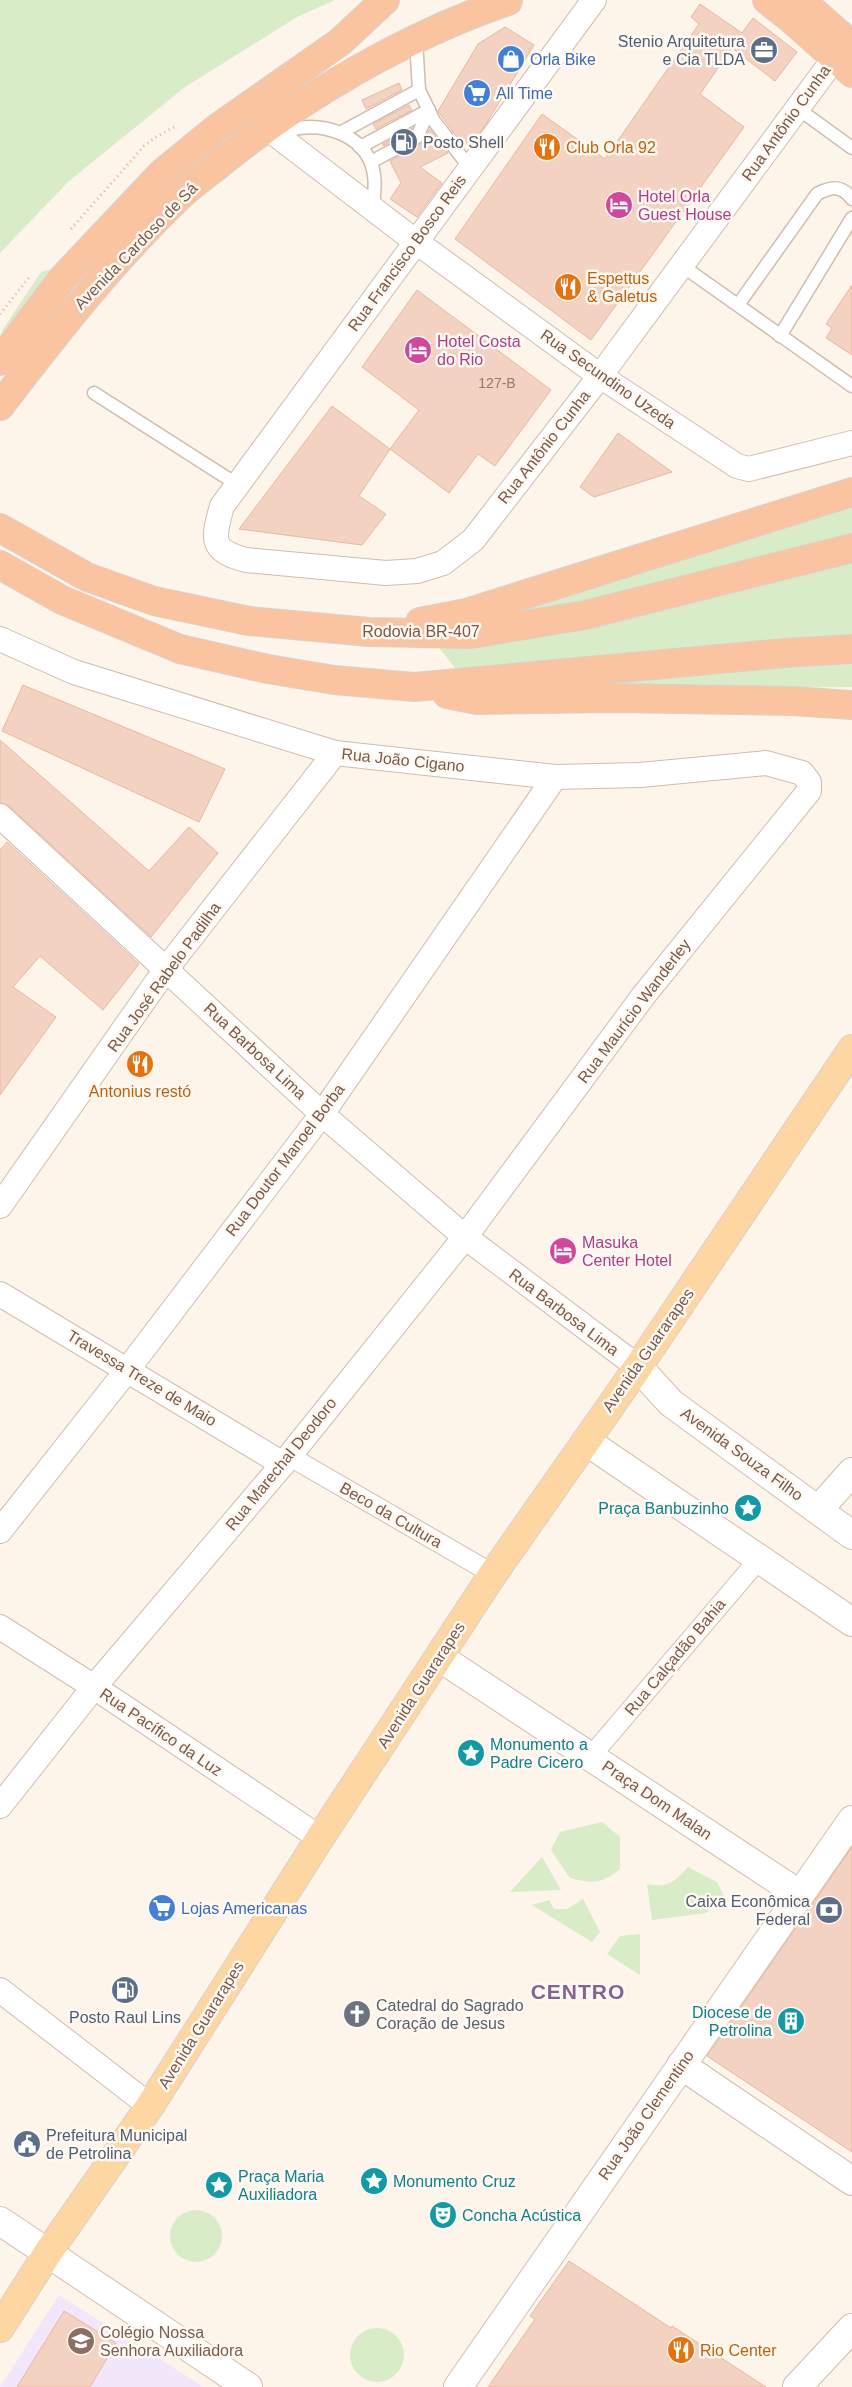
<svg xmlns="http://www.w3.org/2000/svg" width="852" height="2387" font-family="Arial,sans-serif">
<rect width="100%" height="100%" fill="#fdf5ea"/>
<path fill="#f2e6fa" d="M59,2295L204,2387H0Z"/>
<g fill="#d8ecc7">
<path d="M0,0H335L297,17L185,87L69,181L0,253Z"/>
<path d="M64,266L0,350V336L3,329L41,272Z"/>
<path d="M852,502V687L472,690L424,628Z"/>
<path d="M602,1822L620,1837V1869C601,1884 593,1884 570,1878L551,1850L560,1832Z"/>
<path d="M542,1857L561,1890L510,1892Z"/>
<path d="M688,1867L717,1882L724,1896L706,1913L652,1920L647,1884C669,1888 674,1882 688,1867Z"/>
<path d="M583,1899L600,1932L592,1942L532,1905L549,1900L554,1909H567Z"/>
<path d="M640,1934V1975L607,1954L620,1936Z"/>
<circle cx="196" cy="2236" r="26"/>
<circle cx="377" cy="2355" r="27"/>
</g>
<g fill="#f4d2c1" stroke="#e7b8a0">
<path d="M700,4L742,33L753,18L797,52L775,81L732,48L700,94L744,127L591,340L455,239L542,114L605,159L699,24L691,17Z"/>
<path d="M505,27L534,45L486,124L474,140L463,146L438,111L478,44Z"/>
<path d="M399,83L402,90L366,109L362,100Z"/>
<path d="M409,105L412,110L376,129L373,124Z"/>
<path d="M412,128L411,131L383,146V144Z"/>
<path d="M430,129L448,153L420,167L442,183L417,217L390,199L401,183L390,161L421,144Z"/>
<path d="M852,285V355L826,338L832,328L826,324Z"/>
<path d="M417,290L551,390L495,466L478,454L449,493L390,449L419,410L362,367Z"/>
<path d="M332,406L390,449L359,496L386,514L362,545L239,529Z"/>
<path d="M618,433L672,472L594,497L580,487Z"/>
<path d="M23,685L225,769L199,822L2,731Z"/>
<path d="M0,740L149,871L189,827L218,853L151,937L9,806L0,803Z"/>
<path d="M7,842L139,964L103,1010L40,956L13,987L56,1017L0,1095V850Z"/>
<path d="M852,1847V2152L707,2056Z"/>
<path d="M569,2261L671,2328L672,2326L766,2387H488L535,2319L530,2316Z"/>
<path d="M64,2311L116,2343L90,2387H17Z"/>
</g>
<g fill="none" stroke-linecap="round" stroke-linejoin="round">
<g stroke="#d1bcae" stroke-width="15">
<g id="service">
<path d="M416,40L419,90L434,121L470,168"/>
<path d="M797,108L852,148"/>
<path d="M340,133L419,90"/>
<path d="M277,135C284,133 292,129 299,128C326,124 360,135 371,163C377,178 374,193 373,209"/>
<path d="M360,147L429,110"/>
<path d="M371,162L417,137L429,110"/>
<path d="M681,265L852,386"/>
<path d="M738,305L817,194C831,186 842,185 852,199"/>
<path d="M780,336L852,218"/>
<path d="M94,393L238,485"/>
</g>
</g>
<g stroke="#d1bcae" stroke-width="21">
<g id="pedestrian">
<path d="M289,1456L493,1574"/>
<path d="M591,1756L760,1558"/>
</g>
</g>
<g stroke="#d1bcae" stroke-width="26">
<g id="minor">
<path d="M594,0L222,506C213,539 209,550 246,560L386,573L417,571L443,563L473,540L600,376L845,44"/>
<path d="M266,127L415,241L600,376L737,466L749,469L852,443"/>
<path d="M0,639L74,672L335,753L555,777L640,775L766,763L802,773L809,782V791L644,995L465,1237L283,1464L94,1687L0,1806"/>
<path d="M0,816L322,1114L465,1237L638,1367"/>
<path d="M0,1206L166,969L335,753"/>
<path d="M0,1294L283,1464"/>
<path d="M0,1531L128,1369L322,1114L555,777"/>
<path d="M0,1627L94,1687L320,1838"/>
<path d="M0,1990L150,2106"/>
</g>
</g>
<g stroke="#d1bcae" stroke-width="30">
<g id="tertiary">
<path d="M819,1509L852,1472"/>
<path d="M439,1657L799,1894"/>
<path d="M681,2065L852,2181"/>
<path d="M797,2387L852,2328"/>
</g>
</g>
<g stroke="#d6beae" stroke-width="30">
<g id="secondary">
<path d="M638,1367L671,1403L852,1535"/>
<path d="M586,1441L852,1622"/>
<path d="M0,2221L248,2387"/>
<path d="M458,2387L852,1820"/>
</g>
</g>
<g stroke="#dad1cd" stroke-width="30">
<path id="primary" d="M0,2328L47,2254L150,2106L320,1838L493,1574L638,1367L852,1049"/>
</g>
<g stroke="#dad1cd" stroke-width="30">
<g id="trunk">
<path d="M767,0L790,18L852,73"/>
<path d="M800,0L852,45"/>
<path d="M0,361L63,278L162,173L217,128L340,42L385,0"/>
<path d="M0,406C56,333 112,261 179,197C192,184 209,173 223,161C305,95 408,35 508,1"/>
<path d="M0,528L87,577L154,601L249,621L369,632L471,634L585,615L852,548"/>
<path d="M0,565L62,600L180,649L268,669L334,680L414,687L785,653L852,649"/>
<path d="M420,622L466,613L852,492"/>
<path d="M447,694L477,700L613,698L792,701L852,705"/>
</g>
</g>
<g stroke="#dab5a3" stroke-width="3" stroke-dasharray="1 4" stroke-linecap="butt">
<path d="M71,229L144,146L156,137L176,126"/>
<path d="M0,314L31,275"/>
</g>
<use href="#service" stroke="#fff" stroke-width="12"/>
<use href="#pedestrian" stroke="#fff" stroke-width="19"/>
<use href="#minor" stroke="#fff" stroke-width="24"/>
<use href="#tertiary" stroke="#fff" stroke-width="28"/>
<use href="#secondary" stroke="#fff" stroke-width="28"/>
<use href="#primary" stroke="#fdd6a1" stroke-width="28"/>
<use href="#trunk" stroke="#fbc4a0" stroke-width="28"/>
</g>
<defs>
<g id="office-disc" transform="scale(1.4375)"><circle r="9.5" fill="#5c6f8a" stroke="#fff9f1"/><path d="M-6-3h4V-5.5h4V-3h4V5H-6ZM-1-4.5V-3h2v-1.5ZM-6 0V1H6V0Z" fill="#fff"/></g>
<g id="shop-disc" transform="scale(1.4375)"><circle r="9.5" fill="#3f7fe0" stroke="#fff9f1"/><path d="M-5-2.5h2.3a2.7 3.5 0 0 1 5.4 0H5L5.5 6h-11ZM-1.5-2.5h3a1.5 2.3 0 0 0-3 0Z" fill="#fff"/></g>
<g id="supermarket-disc" transform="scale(1.4375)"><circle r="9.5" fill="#3f7fe0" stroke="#fff9f1"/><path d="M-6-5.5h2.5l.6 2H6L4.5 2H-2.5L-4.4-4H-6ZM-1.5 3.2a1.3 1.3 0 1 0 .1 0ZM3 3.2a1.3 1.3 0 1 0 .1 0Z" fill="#fff"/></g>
<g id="fuel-disc" transform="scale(1.4375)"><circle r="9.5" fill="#5c6f8a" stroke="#fff9f1"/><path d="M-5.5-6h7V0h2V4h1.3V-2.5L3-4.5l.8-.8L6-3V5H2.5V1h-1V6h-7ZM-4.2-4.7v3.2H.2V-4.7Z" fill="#fff"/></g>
<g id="restaurant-disc" transform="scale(1.4375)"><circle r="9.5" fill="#e8710a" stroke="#fff9f1"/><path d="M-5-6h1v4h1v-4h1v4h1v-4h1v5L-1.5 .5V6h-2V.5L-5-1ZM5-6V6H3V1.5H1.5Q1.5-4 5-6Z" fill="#fff"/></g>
<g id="hotel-disc" transform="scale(1.4375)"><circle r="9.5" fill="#d1479c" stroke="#fff9f1"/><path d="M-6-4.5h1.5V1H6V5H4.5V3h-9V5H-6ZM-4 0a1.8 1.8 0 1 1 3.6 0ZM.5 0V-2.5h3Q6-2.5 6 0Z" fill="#fff"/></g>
<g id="sight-disc" transform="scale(1.4375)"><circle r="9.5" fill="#0f9aa8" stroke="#fff9f1"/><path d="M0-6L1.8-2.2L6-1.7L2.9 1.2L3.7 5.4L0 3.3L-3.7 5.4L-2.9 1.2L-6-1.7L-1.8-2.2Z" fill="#fff"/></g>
<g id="bank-disc" transform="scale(1.4375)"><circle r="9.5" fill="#5c6f8a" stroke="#fff9f1"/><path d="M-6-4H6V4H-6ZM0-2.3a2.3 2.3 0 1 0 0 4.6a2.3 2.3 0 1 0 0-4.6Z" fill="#fff"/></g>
<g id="church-disc" transform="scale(1.4375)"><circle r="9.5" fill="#6b7280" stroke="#fff9f1"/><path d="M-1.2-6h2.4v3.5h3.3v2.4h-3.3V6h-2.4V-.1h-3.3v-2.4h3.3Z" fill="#fff"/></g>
<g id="building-disc" transform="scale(1.4375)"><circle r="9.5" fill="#0f9aa8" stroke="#fff9f1"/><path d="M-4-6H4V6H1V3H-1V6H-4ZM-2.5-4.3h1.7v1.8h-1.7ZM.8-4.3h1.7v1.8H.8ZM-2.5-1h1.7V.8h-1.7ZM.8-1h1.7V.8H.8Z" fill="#fff"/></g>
<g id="civic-disc" transform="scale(1.4375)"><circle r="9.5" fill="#5c6f8a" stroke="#fff9f1"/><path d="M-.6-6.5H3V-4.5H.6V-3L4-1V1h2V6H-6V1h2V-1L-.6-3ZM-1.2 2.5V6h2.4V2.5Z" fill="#fff"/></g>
<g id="theatre-disc" transform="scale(1.4375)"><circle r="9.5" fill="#0f9aa8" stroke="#fff9f1"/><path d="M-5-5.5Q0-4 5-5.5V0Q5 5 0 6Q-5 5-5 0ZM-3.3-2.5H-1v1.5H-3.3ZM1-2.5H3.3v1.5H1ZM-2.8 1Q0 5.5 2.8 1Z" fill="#fff"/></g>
<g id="school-disc" transform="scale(1.4375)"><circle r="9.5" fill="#8d6e63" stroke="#fff9f1"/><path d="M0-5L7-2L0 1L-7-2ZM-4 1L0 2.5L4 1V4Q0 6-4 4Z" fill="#fff"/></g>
</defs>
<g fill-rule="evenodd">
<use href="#office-disc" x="764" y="50"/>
<use href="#shop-disc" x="511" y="59"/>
<use href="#supermarket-disc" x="477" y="93"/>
<use href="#fuel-disc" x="404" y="142"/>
<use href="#restaurant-disc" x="547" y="147"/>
<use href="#hotel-disc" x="619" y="205"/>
<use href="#restaurant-disc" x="568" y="287"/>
<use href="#hotel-disc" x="418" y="350"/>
<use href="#restaurant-disc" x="140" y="1064"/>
<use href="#hotel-disc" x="563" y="1251"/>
<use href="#sight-disc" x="748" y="1508"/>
<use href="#sight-disc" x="471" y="1753"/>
<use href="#supermarket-disc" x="162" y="1908"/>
<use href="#bank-disc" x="829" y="1910"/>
<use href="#fuel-disc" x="125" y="1990"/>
<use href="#church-disc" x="357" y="2014"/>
<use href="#building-disc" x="791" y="2021"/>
<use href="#civic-disc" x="27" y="2144"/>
<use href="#sight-disc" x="374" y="2181"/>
<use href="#sight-disc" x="219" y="2185"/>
<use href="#theatre-disc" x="443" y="2215"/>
<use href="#school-disc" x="81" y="2341"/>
<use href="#restaurant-disc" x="681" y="2350"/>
</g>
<g text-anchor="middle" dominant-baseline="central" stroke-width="5" stroke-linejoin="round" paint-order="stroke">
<g font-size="14" fill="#987868">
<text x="497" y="383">127-B</text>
</g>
<g font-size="16" fill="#4e5e75" stroke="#fff9f1" text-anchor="end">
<text x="745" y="41">Stenio Arquitetura<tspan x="745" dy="18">e Cia TLDA</tspan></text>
<text x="423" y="142" text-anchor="start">Posto Shell</text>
<text x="810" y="1901">Caixa Econômica<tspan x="810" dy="18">Federal</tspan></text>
<text x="125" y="2017" text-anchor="middle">Posto Raul Lins</text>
<text x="46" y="2135" text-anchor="start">Prefeitura Municipal<tspan x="46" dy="18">de Petrolina</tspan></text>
</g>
<g font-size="16" fill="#366cbe" stroke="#fff9f1" text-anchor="start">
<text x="530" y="59">Orla Bike</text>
<text x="496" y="93">All Time</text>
<text x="181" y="1908">Lojas Americanas</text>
</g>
<g font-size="16" fill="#7a5a4b" stroke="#fff9f1">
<text transform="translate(786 123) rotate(-54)">Rua Antônio Cunha</text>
<text transform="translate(136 246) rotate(-46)">Avenida Cardoso de Sá</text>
<text transform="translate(407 253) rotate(-54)">Rua Francisco Bosco Reis</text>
<text transform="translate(608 379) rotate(35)">Rua Secundino Uzeda</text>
<text transform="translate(544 447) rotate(-52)">Rua Antônio Cunha</text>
<text x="421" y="631">Rodovia BR-407</text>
<text transform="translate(403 760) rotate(6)">Rua João Cigano</text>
<text transform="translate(164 977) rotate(-54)">Rua José Rabelo Padilha</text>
<text transform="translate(634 1011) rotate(-53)">Rua Maurício Wanderley</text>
<text transform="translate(255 1051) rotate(43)">Rua Barbosa Lima</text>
<text transform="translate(285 1160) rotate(-53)">Rua Doutor Manoel Borba</text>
<text transform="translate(564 1312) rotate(37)">Rua Barbosa Lima</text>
<text transform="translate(648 1350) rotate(-55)">Avenida Guararapes</text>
<text transform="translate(142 1378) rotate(31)">Travessa Treze de Maio</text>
<text transform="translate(742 1454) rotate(36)">Avenida Souza Filho</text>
<text transform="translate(281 1464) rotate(-51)">Rua Marechal Deodoro</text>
<text transform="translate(391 1515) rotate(30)">Beco da Cultura</text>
<text transform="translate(675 1657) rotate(-50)">Rua Calçadão Bahia</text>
<text transform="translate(421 1685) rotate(-57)">Avenida Guararapes</text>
<text transform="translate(161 1732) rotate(34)">Rua Pacífico da Luz</text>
<text transform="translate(657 1800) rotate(34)">Praça Dom Malan</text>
<text transform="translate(201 2025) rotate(-58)">Avenida Guararapes</text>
<text transform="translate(646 2115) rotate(-55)">Rua João Clementino</text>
</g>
<g font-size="16" fill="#c56008" stroke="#fff9f1" text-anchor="start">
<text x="566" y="147">Club Orla 92</text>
<text x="587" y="278">Espettus<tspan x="587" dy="18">&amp; Galetus</tspan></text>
<text x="140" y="1091" text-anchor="middle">Antonius restó</text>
<text x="700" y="2350">Rio Center</text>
</g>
<g font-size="16" fill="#b23c85" stroke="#fff9f1" text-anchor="start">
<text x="638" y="196">Hotel Orla<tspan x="638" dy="18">Guest House</tspan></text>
<text x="437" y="341">Hotel Costa<tspan x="437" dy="18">do Rio</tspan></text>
<text x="582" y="1242">Masuka<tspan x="582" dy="18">Center Hotel</tspan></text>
</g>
<g font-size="16" fill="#0d838f" stroke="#fff9f1" text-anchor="start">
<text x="729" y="1508" text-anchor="end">Praça Banbuzinho</text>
<text x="490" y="1744">Monumento a<tspan x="490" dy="18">Padre Cicero</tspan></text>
<text x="772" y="2012" text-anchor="end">Diocese de<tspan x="772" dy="18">Petrolina</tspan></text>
<text x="238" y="2176">Praça Maria<tspan x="238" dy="18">Auxiliadora</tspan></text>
<text x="393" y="2181">Monumento Cruz</text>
<text x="462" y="2215">Concha Acústica</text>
</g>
<g font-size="16" fill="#5b616d" stroke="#fff9f1" text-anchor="start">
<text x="376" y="2005">Catedral do Sagrado<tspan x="376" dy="18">Coração de Jesus</tspan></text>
</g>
<g font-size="16" fill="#785e54" stroke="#fff9f1" text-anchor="start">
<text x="100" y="2332">Colégio Nossa<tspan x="100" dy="18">Senhora Auxiliadora</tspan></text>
</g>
<g font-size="21" font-weight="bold" letter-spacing="1" fill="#826495" stroke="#fff9f1">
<text x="578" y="1991">CENTRO</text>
</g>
</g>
</svg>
